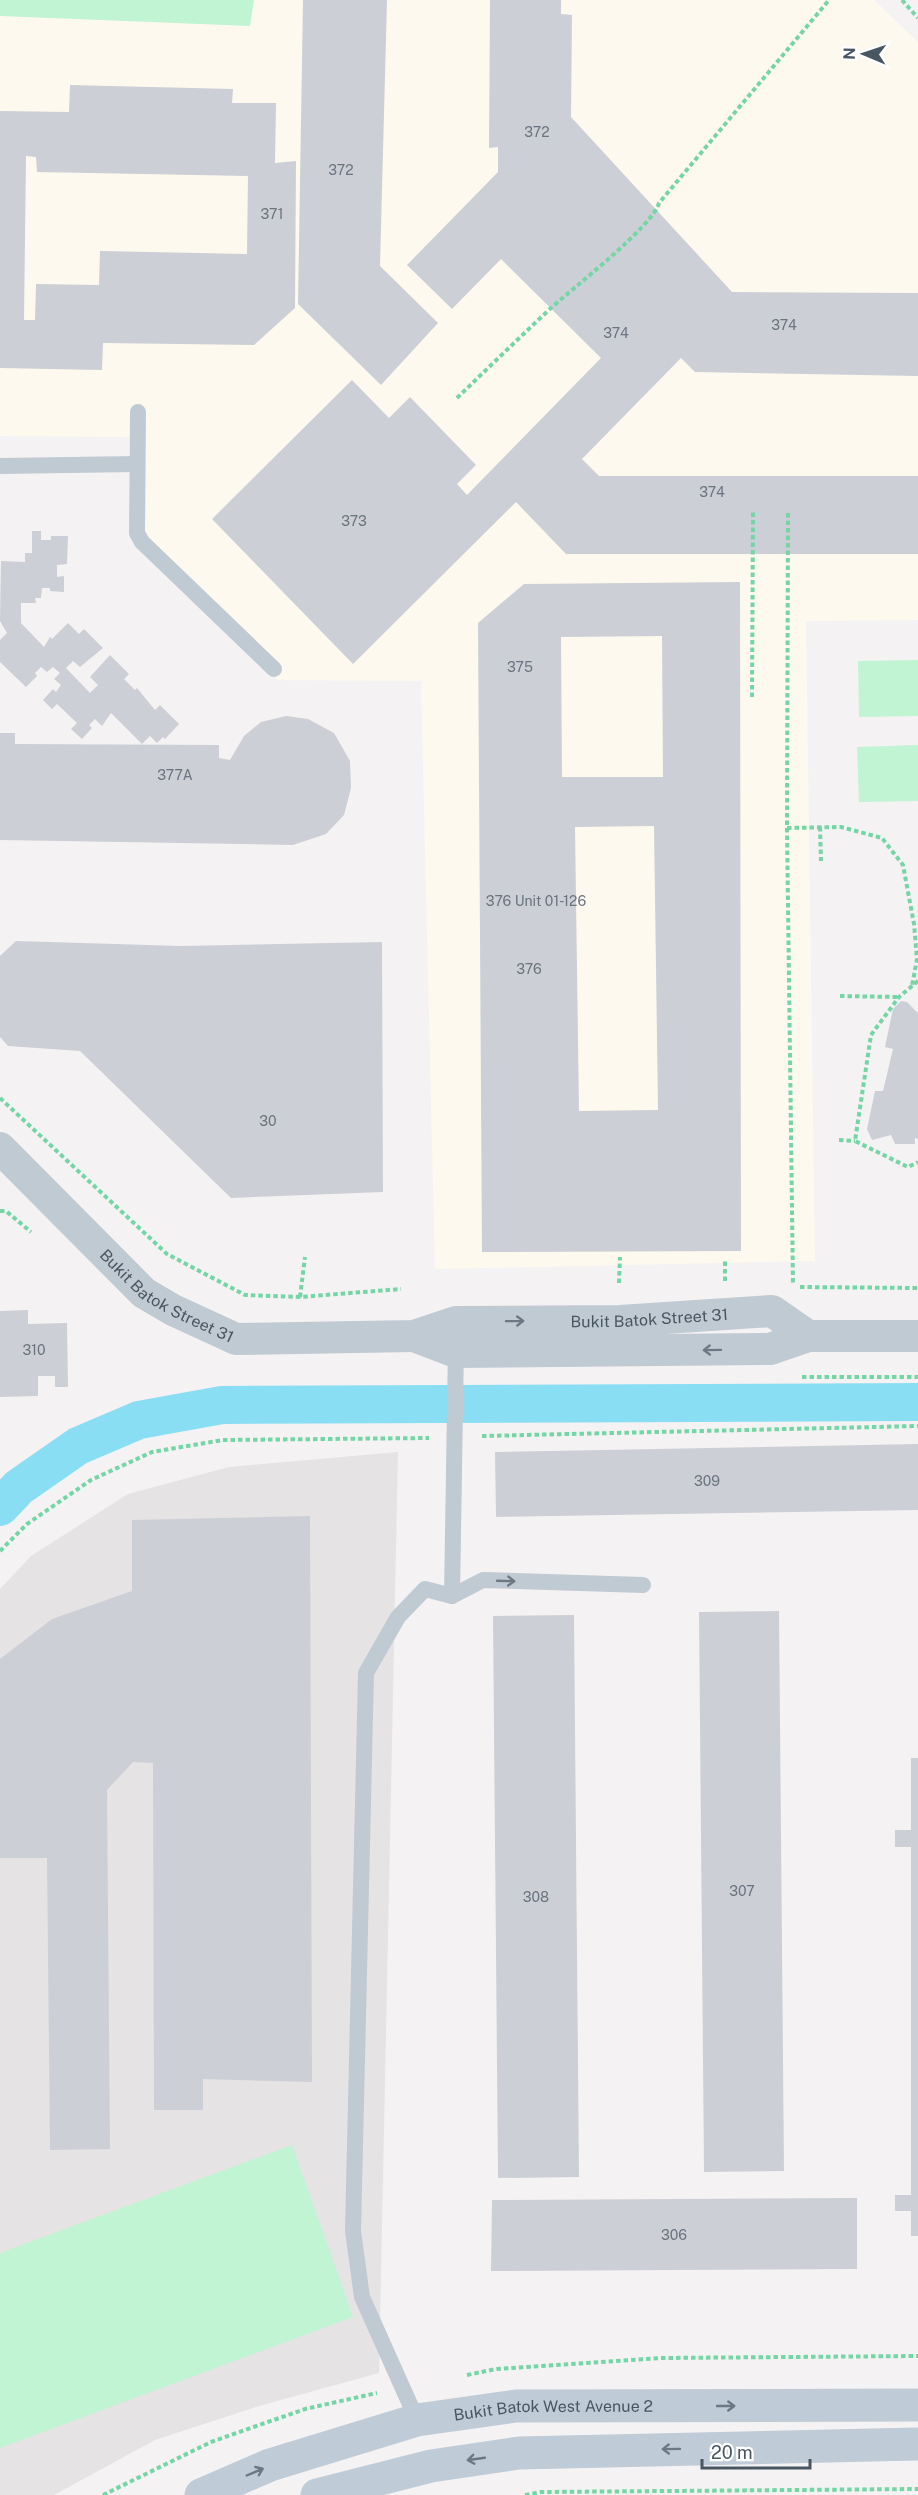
<svg xmlns="http://www.w3.org/2000/svg" width="918" height="2495" font-family="'Public Sans',sans-serif">
<rect width="100%" height="100%" fill="#f5f2f3"/>
<path fill="#fef9ee" d="M0,0H874L918,42V620L806,621L815,1261L435,1269L421,681L277,680L129,533V437L0,436Z"/>
<path fill="#e6e3e4" d="M398,1452L379,2373L259,2406L155,2440L54,2495H0V1589L31,1556L128,1494L229,1467Z"/>
<g fill="#c0f4d3">
<path d="M0,0H254L250,26L0,16Z"/>
<path d="M918,660V716L859,717L858,661Z"/>
<path d="M918,745V801L859,802L857,747Z"/>
<path d="M292,2145L353,2317L0,2448V2253Z"/>
</g>
<g fill="none" stroke-linecap="round" stroke-linejoin="round">
<path stroke="#8adef3" stroke-width="38" d="M0,1507L19,1487L78,1446L139,1420L222,1405L918,1402"/>
</g>
<g fill="#cccfd5" fill-rule="evenodd">
<path d="M303,0H387L380,266L438,323L381,385L298,304Z"/>
<path d="M490,0H561V14L572,15L571,117L732,292L918,293V376L695,372L681,358L582,459L599,476H918V554H566L516,502L353,664L212,519L352,380L389,418L410,397L476,465L457,484L467,495L601,358L501,259L452,309L407,265L498,172V147L489,148Z"/>
<path d="M70,85L233,89L232,103H276L275,163L296,161L295,308L254,345L103,343L102,370L0,368V111L69,112ZM26,156L36,157L37,172L248,176L247,254L100,251L99,285L36,284L35,320H24Z"/>
<path d="M32,531H41V540H51V536H68L67,564L57,565V577L64,576V592L50,591V588H42L41,598H35L36,603H21V623L44,647L50,637L52,639L68,623L79,634L84,629L103,648L80,667L73,661L66,668L90,693L98,685L90,677L110,655L129,674L124,679L135,690L137,688L155,710L160,705L179,724L165,739L163,737L157,743L150,736L142,744L111,713L102,726L95,719L89,725L92,728L82,739L71,729L77,723L57,704L52,709L43,700L53,689L56,692L61,685L54,679L60,673L53,667L47,672L41,667L35,673L37,676L26,687L0,662V640L7,633L0,621L1,561L25,562V553H32Z"/>
<path d="M740,582L741,1251L482,1252L478,623L524,584ZM662,636L663,777H562L561,637ZM654,826L658,1110L579,1111L575,827Z"/>
<path d="M286,716L308,719L334,733L350,761L351,788L344,815L326,834L293,845L0,840V733H15V744L219,745V758L230,760L244,736L261,722Z"/>
<path d="M16,941L181,946L382,942L383,1192L231,1198L80,1051L8,1046L0,1037V956Z"/>
<path d="M901,1001L907,1002L918,1013V1139L915,1138V1144H895L891,1135L872,1140L867,1129L875,1091H883L893,1049L885,1047L893,1009Z"/>
<path d="M28,1310V1324L67,1323L68,1387H55V1376H38V1396L0,1397V1311Z"/>
<path d="M918,1444V1510L496,1517L495,1452Z"/>
<path d="M310,1516L312,2082L203,2079V2110H154L153,1763L133,1762L107,1790L110,2149L50,2150L47,1858H0V1659L52,1619L132,1591V1520Z"/>
<path d="M779,1611L784,2171L704,2172L699,1612Z"/>
<path d="M574,1615L579,2177L498,2178L493,1616Z"/>
<path d="M911,1758H918V2236H911V2211H895V2195H911V1847H895V1830H911Z"/>
<path d="M857,2198V2269L491,2271L492,2200Z"/>
</g>
<g fill="none" stroke-linecap="round" stroke-linejoin="round">
<g stroke="#74d5a5" stroke-width="4" stroke-dasharray="4.5 3" stroke-linecap="butt">
<path d="M902,0L918,18"/>
<path d="M457,398C488,368 519,338 551,308C572,289 653,226 659,203L829,0"/>
<path d="M788,513L787,828L793,1284"/>
<path d="M752,697L753,512"/>
<path d="M820,827L821,861"/>
<path d="M787,828L841,827L882,838L903,865L914,924L917,959L912,986"/>
<path d="M918,981L899,997L871,1035L855,1141L908,1167L918,1162"/>
<path d="M840,996L898,997"/>
<path d="M0,1098L167,1254L245,1295L300,1297L401,1289"/>
<path d="M839,1140L855,1141"/>
<path d="M0,1211H6L31,1232"/>
<path d="M725,1281V1260"/>
<path d="M619,1283L620,1257"/>
<path d="M800,1287L918,1288"/>
<path d="M300,1297L305,1257"/>
<path d="M802,1377H918"/>
<path d="M482,1436L918,1426"/>
<path d="M0,1551L27,1524L91,1480L152,1452L223,1440L429,1438"/>
<path d="M467,2375L496,2369L661,2358L918,2356"/>
<path d="M103,2495L211,2442L305,2409L377,2393"/>
<path d="M525,2495L541,2492L918,2489"/>
</g>
<g stroke="#c0cad3" stroke-width="16">
<path d="M138,412L137,533L142,542L274,669"/>
<path d="M0,466L137,464"/>
<path d="M452,1596L456,1345"/>
<path d="M417,2420L362,2297L353,2231L366,1673L398,1617L425,1589L452,1596L483,1580L643,1585"/>
</g>
<g stroke="#c0cad3" stroke-width="32">
<path id="s1" d="M0,1148L144,1293L173,1310L236,1339L414,1336L456,1322L620,1321L772,1311L808,1336"/>
<path d="M414,1336L456,1352L770,1349L808,1336H918"/>
</g>
<g stroke="#bfcbd7" stroke-width="33">
<path id="s2" d="M201,2495L270,2465L417,2420L516,2406L918,2405"/>
<path d="M317,2495L431,2466L519,2453L918,2444"/>
</g>
</g>
<defs><path id="oneway-shaft" d="M-6 0H5M1.5-3L5.5 0L1.5 3" fill="none" stroke-width="1.6" stroke-linecap="round" stroke-linejoin="round" transform="scale(1.5)"/></defs>
<g stroke="#6c7984">
<use href="#oneway-shaft" transform="translate(515 1321) rotate(-1)"/>
<use href="#oneway-shaft" transform="translate(712 1350) rotate(179)"/>
<use href="#oneway-shaft" transform="translate(506 1581) rotate(2)"/>
</g>
<g stroke="#6c7985">
<use href="#oneway-shaft" transform="translate(726 2406)"/>
<use href="#oneway-shaft" transform="translate(671 2449) rotate(179)"/>
<use href="#oneway-shaft" transform="translate(476 2459) rotate(172)"/>
<use href="#oneway-shaft" transform="translate(255 2472) rotate(-23)"/>
</g>
<g text-anchor="middle" dominant-baseline="central" stroke-width="6" stroke-linejoin="round" paint-order="stroke">
<g font-size="14" fill="#69747f">
<text x="537" y="132">372</text>
<text x="341" y="170">372</text>
<text x="272" y="214">371</text>
<text x="784" y="325">374</text>
<text x="616" y="333">374</text>
<text x="712" y="492">374</text>
<text x="354" y="521">373</text>
<text x="520" y="667">375</text>
<text x="175" y="775">377A</text>
<text x="536" y="901">376 Unit 01-126</text>
<text x="529" y="969">376</text>
<text x="268" y="1121">30</text>
<text x="34" y="1350">310</text>
<text x="707" y="1481">309</text>
<text x="742" y="1891">307</text>
<text x="536" y="1897">308</text>
<text x="674" y="2235">306</text>
</g>
<g font-size="16" fill="#485662" stroke="#fff">
<text stroke="none"><textPath href="#s1" startOffset="225">Bukit Batok Street 31</textPath></text>
<text stroke="none"><textPath href="#s1" startOffset="723">Bukit Batok Street 31</textPath></text>
<text stroke="none"><textPath href="#s2" startOffset="366">Bukit Batok West Avenue 2</textPath></text>
</g>
</g>
<g transform="translate(864 54) rotate(272)" stroke="#ffffff" stroke-width="4.5" paint-order="stroke">
<path d="M0-4.5L10 22L0 15L-10 22Z" fill="#485662"/>
<text y="-9" font-size="16" font-weight="bold" text-anchor="middle" fill="#485662">N</text>
</g>
<path d="M702 2459v9h108v-9" fill="none" stroke="#485662" stroke-width="3"/>
<text x="711" y="2459" font-size="18" fill="#485662" stroke="#ffffff" stroke-width="4.5" paint-order="stroke">20 m</text>
</svg>
